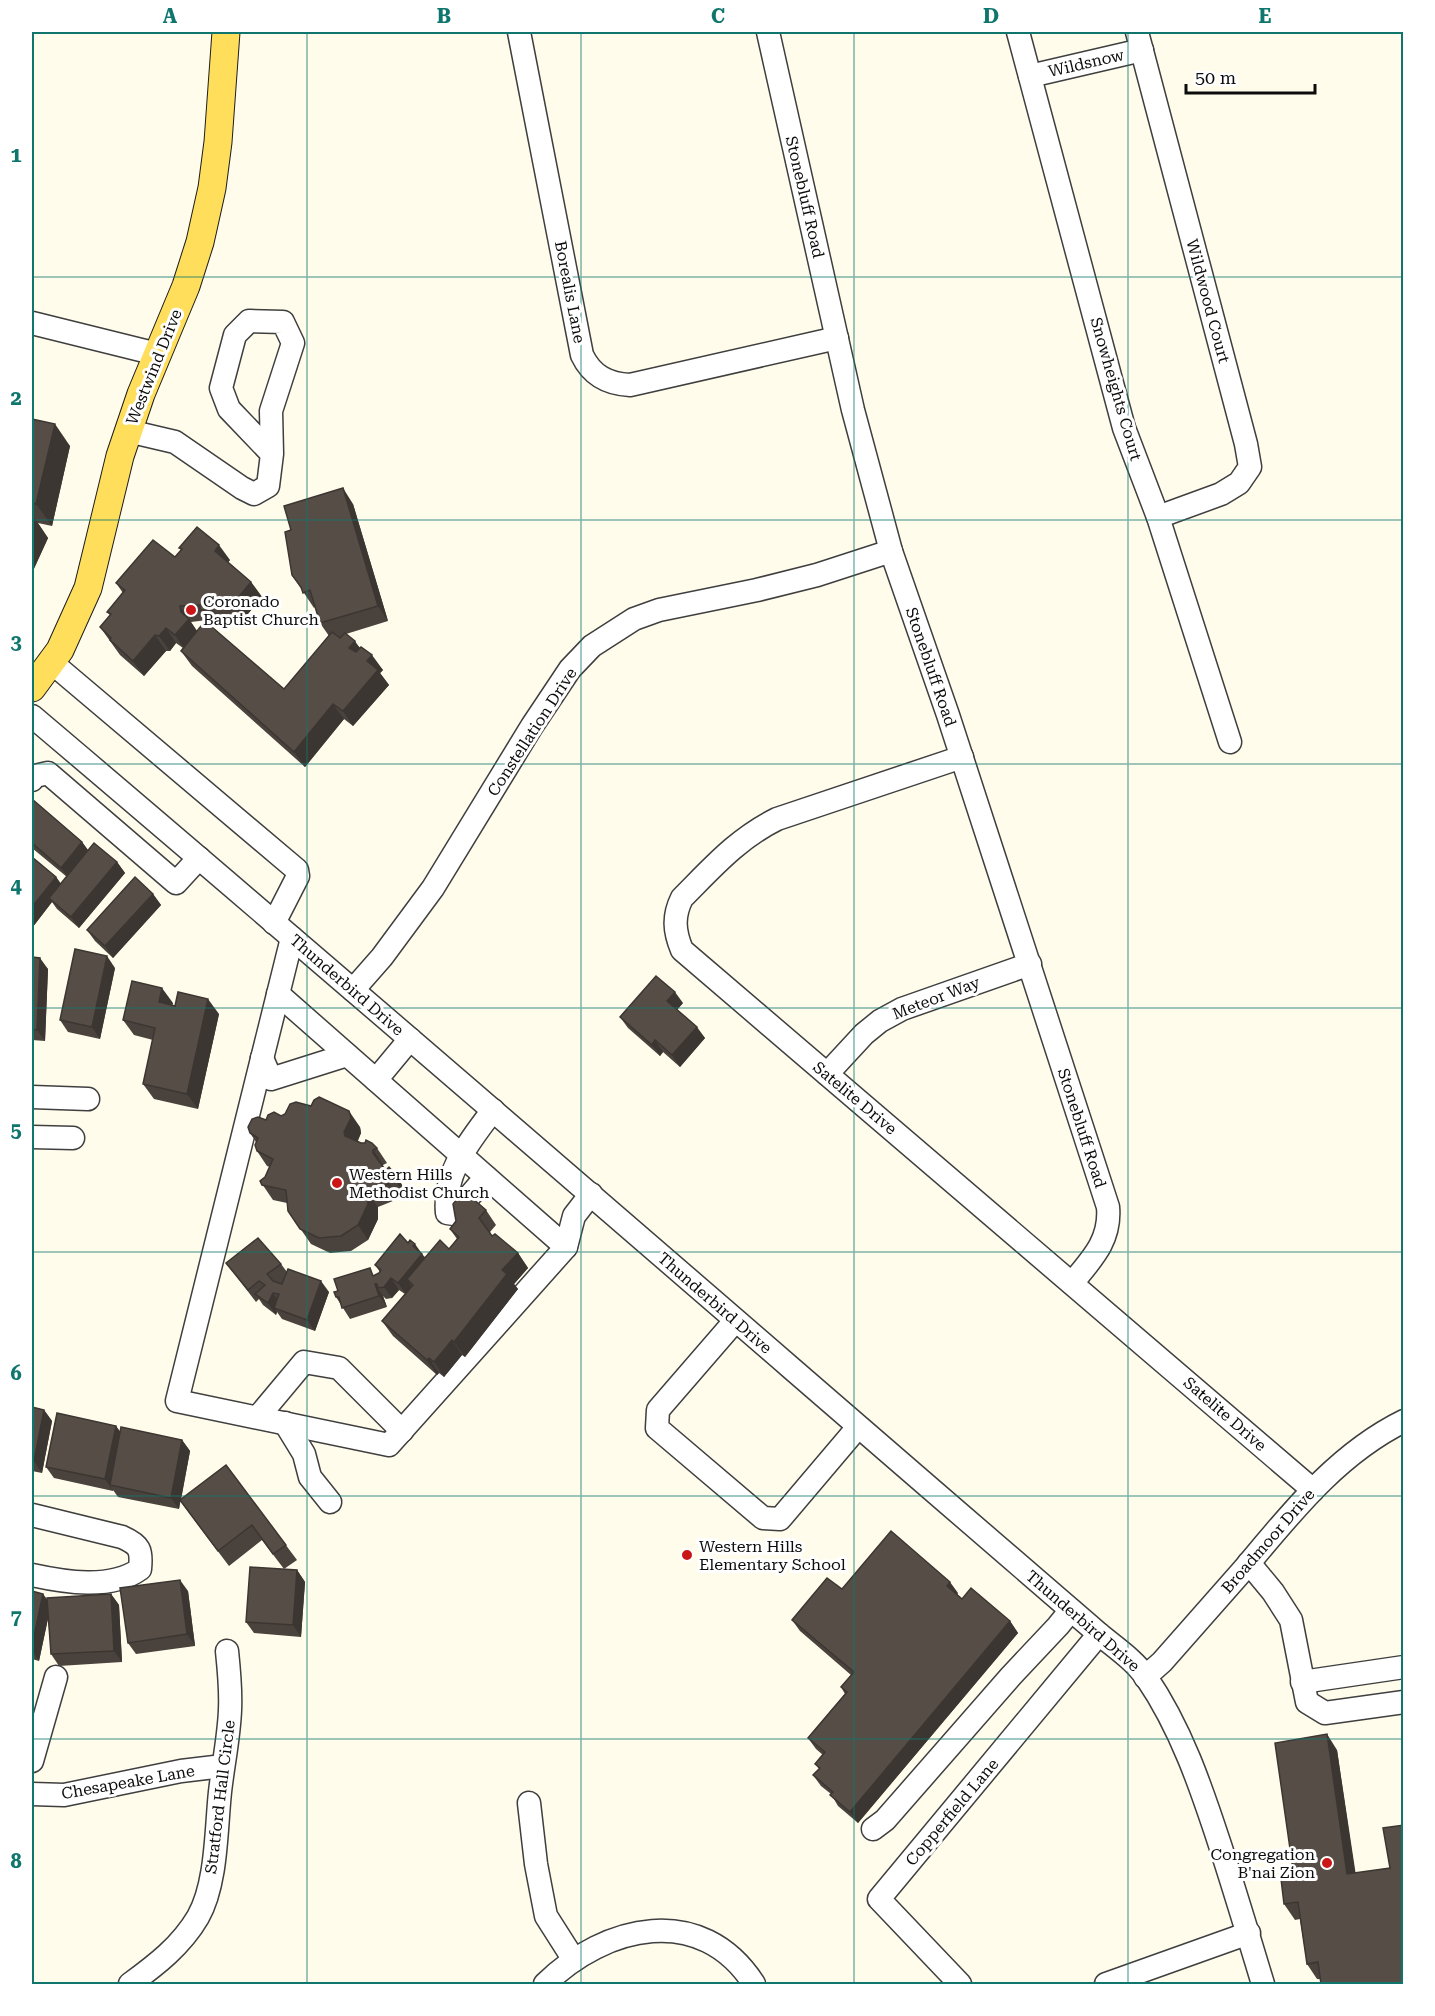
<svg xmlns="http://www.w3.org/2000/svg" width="1435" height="2016" font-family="'Roboto Serif',serif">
<rect width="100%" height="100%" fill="#fffceb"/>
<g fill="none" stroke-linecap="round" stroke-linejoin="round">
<g stroke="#3f3f3f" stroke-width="25">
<g id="minor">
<path d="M519,32L582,355C592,376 608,384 630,385L837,338"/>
<path d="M768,32L853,410L891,551L948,715L1108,1207C1111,1240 1092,1259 1072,1283"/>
<path d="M1018,32L1124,428L1158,517L1230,742"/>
<path d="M1137,32L1246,444L1250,467L1239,483L1221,494L1158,517"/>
<path d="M1030,76L1142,50"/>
<path d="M32,323L157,354"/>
<path d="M128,431L175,442L242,488L254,494L268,486L272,454L271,411L293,343L283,322L249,321L235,335L221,388L229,409L272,454"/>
<path d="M51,662L297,870L298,876L274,923"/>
<path d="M32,716C390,1019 744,1328 1099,1634C1116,1648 1134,1660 1146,1677C1181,1728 1201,1787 1220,1845C1235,1891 1249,1938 1263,1984"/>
<path d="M962,757L777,819C737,839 713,867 682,898C673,916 674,931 682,950L1313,1490"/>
<path d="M32,780L35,776L48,773L176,883L199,858"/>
<path d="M292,938L177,1401L389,1445L566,1247L574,1216L591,1194"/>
<path d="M353,990L382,957L433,888L532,726L570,669L592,646L634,619L659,610L757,590L817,575L891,551"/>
<path d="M278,994L566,1247"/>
<path d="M262,1058L271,1079L347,1055"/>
<path d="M827,1074L864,1034L880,1021L902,1009L1030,964"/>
<path d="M376,1080L410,1039"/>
<path d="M32,1097L88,1099"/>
<path d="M32,1137L73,1138"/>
<path d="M486,1177L454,1214L447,1213C443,1172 470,1141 493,1110"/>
<path d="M735,1321L658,1410L657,1428L763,1518L780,1519L858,1427"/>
<path d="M258,1417L304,1362L339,1368L402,1431"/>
<path d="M285,1423L304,1454L310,1477L330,1502"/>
<path d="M32,1515L122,1537C140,1545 142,1550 140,1569C111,1590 64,1582 32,1575"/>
<path d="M1249,1563L1273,1592L1291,1620L1307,1702L1325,1713L1404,1702"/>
<path d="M1145,1677L1162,1662C1189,1631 1217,1600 1244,1569C1291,1513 1337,1454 1404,1421"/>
<path d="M1302,1682L1404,1667"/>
<path d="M32,1761L56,1677"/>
<path d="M32,1794L64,1795L181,1771L223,1766"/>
<path d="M529,1803L536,1864L546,1916L574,1960"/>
<path d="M873,1829L885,1820L1011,1676L1058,1626L1071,1610"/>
<path d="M130,1984C156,1965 181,1946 198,1917C217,1884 216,1829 220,1792C223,1765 229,1737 230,1710C231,1690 229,1670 227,1651"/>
<path d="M545,1984C605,1925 701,1902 754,1984"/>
<path d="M960,1984L879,1899L1099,1634"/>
<path d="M1106,1984L1249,1933"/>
</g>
</g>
<g stroke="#1d1d1d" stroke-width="29">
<path id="major" d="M32,688L60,650L88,588L120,456L141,394L186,286L200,242L212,188L218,142L226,32"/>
</g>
<use href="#minor" stroke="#fff" stroke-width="22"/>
<use href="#major" stroke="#ffde5b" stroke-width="27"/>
</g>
<g fill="#4a423d">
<path d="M32,419L70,446L52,526L38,523L48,538L32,573Z"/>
<path d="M353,504L388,621L346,634L383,670L380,673L389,685L353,726L344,719L305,767L192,666L181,651L183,648L176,643L170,651H166L144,676L120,655L100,627L110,615L107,612L123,593L116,583L175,557L181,550L179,548L230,560L228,562L251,582L262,597L247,615V624L236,625L232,619L220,620V625H211L207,620L191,622L197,631L284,689L329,636L320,623L315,607L314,608L292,575L291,530Z"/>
<path d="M32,799L82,842L88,850L117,862L125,873L79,928L57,909L52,902L32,928V857L56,877L61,884L67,877L32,848Z"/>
<path d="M153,894L161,905L113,958L95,941L87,930Z"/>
<path d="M32,957L48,969L45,1041L32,1040Z"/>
<path d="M115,968L100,1039L68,1032L60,1020Z"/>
<path d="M173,1003L172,1005L219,1014L198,1109L154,1099L143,1084L153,1040L134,1035L123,1020Z"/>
<path d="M683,1003L677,1010L705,1038L680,1067L663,1052L660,1056L628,1028L620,1017Z"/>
<path d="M281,1116L360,1127L361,1133L357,1142L377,1148L387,1163L383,1165V1167L405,1189V1194L398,1196V1199L378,1207V1219L368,1240L351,1251L330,1253L311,1244L288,1211L287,1203L273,1200L260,1181L265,1177L270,1167L267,1166L257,1151L256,1142L250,1133L266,1120Z"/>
<path d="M486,1210L496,1225L490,1232L492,1236L518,1253L528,1268L514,1284L518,1289L465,1357L462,1355L444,1377L439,1373L437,1375L393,1336L382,1321L405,1294L399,1290L392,1298L386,1299L383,1296L387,1307L350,1319L336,1297L379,1273L380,1272L375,1265L408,1243L425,1257L449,1249L457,1239L450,1229Z"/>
<path d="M226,1263L281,1264L287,1272L329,1292L315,1331L282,1319L277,1312L276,1315L263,1305L259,1299L256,1302Z"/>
<path d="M32,1407L44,1410L52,1421L42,1473L32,1471Z"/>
<path d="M116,1426L120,1432L182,1440L190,1451L181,1500L226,1465L297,1560L284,1569L262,1540L229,1566L180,1501L179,1509L118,1497L113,1490V1491L54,1478L46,1467Z"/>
<path d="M297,1570L305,1582L301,1637L254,1633L246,1622Z"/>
<path d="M842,1589L958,1593L957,1594L962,1599L1010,1621L1018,1633L858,1823L838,1806L831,1794L821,1786L813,1775L819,1769L815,1764L823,1755L816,1749L808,1738L845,1694L841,1687L851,1675L800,1631L792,1620Z"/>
<path d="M32,1591L43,1594L47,1600L111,1594L119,1605L122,1662L59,1666L51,1654L48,1618L39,1661L32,1659Z"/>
<path d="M188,1591L195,1646L136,1654L128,1643Z"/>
<path d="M1337,1750L1355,1873L1390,1868L1404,1825V1984L1317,1979L1307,1964L1300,1919L1295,1920L1284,1904Z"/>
</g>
<g fill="#3c3632">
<path d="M55,424L70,446L52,526L36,504Z"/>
<path d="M343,488L353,504L388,621L378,606Z"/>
<path d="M33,516L48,538L32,573V518Z"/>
<path d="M219,545L230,560L225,566L215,551Z"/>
<path d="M251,582L262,597L247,615V624L237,609L236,600Z"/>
<path d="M209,604L220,620V625L209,610Z"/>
<path d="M180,606L199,634L185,650L175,635L181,612Z"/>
<path d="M166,628L176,643L170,651L159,636Z"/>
<path d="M155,635L166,651L144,676L133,661Z"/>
<path d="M355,641L365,656L360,663L349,648Z"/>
<path d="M372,655L383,670L380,673L389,685L353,726L343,711L367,661Z"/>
<path d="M333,704L344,719L305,767L294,752Z"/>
<path d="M82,842L90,853L69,879L61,868Z"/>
<path d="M117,862L125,873L79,928L71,917Z"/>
<path d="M56,877L64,888L49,898L52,902L32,928V907Z"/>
<path d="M153,894L161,905L113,958L105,946Z"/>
<path d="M107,956L115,968L100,1039L92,1027Z"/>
<path d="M40,958L48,969L45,1041L37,1030Z"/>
<path d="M162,988L173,1003L170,1017L159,1002Z"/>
<path d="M675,992L683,1003L675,1012L667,1001Z"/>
<path d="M208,999L219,1014L198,1109L187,1094Z"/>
<path d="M697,1027L705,1038L680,1067L672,1055Z"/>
<path d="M655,1040L663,1052L660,1056L652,1045Z"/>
<path d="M349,1111L360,1127L361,1133L355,1148L345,1136L344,1132Z"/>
<path d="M373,1150L383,1165V1168L373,1153Z"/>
<path d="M394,1173L405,1189V1194L394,1179Z"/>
<path d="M387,1181L398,1196V1199L388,1184Z"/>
<path d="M367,1192L378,1207V1219L368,1240L358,1225Z"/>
<path d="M415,1244L430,1265L407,1279L412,1287L406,1294L398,1283L413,1246Z"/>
<path d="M518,1253L528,1268L514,1284L518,1289L465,1357L454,1342L502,1270Z"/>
<path d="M391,1278L399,1290L392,1298L384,1287Z"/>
<path d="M321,1281L329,1292L315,1331L307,1320Z"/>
<path d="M375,1284L383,1296L387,1307L379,1296Z"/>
<path d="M273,1293L281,1304L274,1308L277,1312L276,1315L268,1303Z"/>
<path d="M452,1340L462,1355L444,1377L434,1362Z"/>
<path d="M429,1358L439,1373L437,1375L427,1360Z"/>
<path d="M44,1410L52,1421L42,1473L34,1461Z"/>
<path d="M116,1426L124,1437L110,1485L113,1491L105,1479Z"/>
<path d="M182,1440L190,1451L179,1509L171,1498Z"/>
<path d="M297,1570L305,1582L301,1637L293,1625Z"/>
<path d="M180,1580L188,1591L195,1646L187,1634Z"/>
<path d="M950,1582L958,1593L955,1597L947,1586Z"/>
<path d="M43,1594L51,1605L39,1661L32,1651V1645Z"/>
<path d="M111,1594L119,1605L122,1662L114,1651Z"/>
<path d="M1010,1621L1018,1633L858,1823L850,1812Z"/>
<path d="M1327,1734L1337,1750L1358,1889L1347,1874Z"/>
</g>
<g fill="#564d47" stroke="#3c3632" stroke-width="1.5">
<path d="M32,419L55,424L36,504L32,503Z"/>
<path d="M343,488L378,606L320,623L310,590L303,593L301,587L292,575L285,532L291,530L284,506Z"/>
<path d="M197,527L219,545L215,551L251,582L236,600L237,609L226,610L225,603L209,604V610H200V605L180,606L181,612L189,619L175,635L166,628L159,636L155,635L133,661L110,640L111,638L100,627L111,614L107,612L125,590L116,583L153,540L175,557L182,549L179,548Z"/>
<path d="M205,621L284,689L332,632L340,638L345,633L355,641L349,648L356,652L361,647L372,655L367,661L378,670L343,711L333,704L294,752L181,651Z"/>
<path d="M32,799L82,842L61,868L32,843Z"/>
<path d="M94,843L117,862L71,917L49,898Z"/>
<path d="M32,857L56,877L32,907Z"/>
<path d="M135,877L153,894L105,946L87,930Z"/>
<path d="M75,949L107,956L92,1027L60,1020Z"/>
<path d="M32,957L40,958L37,1030L32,1029Z"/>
<path d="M656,976L675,992L667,1001L697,1027L672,1055L655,1040L652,1045L620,1017Z"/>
<path d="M132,981L162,988L159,1002L175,1006L178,992L208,999L187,1094L143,1084L155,1028L123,1020Z"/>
<path d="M319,1097L349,1111L351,1118L344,1132L345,1136L361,1143H365L366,1140L372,1143L377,1148L373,1150V1153L384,1168L387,1169L389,1167L394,1173V1179L387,1181L388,1184L367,1192L368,1204L358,1225L341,1236L319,1238L300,1229L288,1211L286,1190L262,1185L260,1181L265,1177L273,1159L257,1151L255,1145L258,1138L250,1133L248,1127L252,1119L258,1117L266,1120L268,1115L274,1112L281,1116L285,1114L290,1104L296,1102L311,1106L314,1100Z"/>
<path d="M464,1191L486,1210L479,1218L492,1236L495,1234L518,1253L502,1270L507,1274L454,1342L452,1340L434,1362L429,1358L427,1360L382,1321L413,1285L407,1279L440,1240L449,1249L459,1237L450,1229L456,1221L453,1204Z"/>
<path d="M400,1234L408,1243L410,1240L415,1244L413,1246L422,1254L398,1283L391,1278L384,1287L378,1288L377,1284H375L379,1296L342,1308L339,1297H336L334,1292L338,1291L334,1279L370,1268L373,1276L379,1273L381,1270L375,1265Z"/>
<path d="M258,1238L281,1264L267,1274L273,1281L282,1284L288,1269L321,1281L307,1320L274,1308L279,1294L273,1293L268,1303L255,1294L265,1285L259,1281L248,1290L226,1263Z"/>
<path d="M32,1407L44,1410L34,1461H32Z"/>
<path d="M57,1413L116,1426L105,1479L46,1467Z"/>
<path d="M121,1427L182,1440L171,1498L110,1485Z"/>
<path d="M226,1465L286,1545L273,1554L252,1525L218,1551L180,1500Z"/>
<path d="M891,1531L950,1582L947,1586L962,1599L971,1588L1010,1621L850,1812L830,1795L833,1792L813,1775L820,1768L815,1764L825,1752L808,1738L847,1692L841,1687L854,1672L792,1620L827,1578L842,1589Z"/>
<path d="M250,1567L297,1570L293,1625L246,1622Z"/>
<path d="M180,1580L187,1634L128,1643L120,1588Z"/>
<path d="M32,1591L43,1594L32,1645Z"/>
<path d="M111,1594L114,1651L51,1654L47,1598Z"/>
<path d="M1327,1734L1347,1874L1390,1868L1383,1828L1404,1825V1984H1321L1318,1962L1307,1964L1298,1902L1284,1904L1281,1879L1294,1877L1275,1743Z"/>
</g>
<path fill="none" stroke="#0f766e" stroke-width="1.5" stroke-opacity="0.55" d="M307,32V1984M581,32V1984M854,32V1984M1128,32V1984M32,277H1404M32,520H1404M32,764H1404M32,1008H1404M32,1252H1404M32,1496H1404M32,1739H1404"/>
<g fill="#ca1617" stroke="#fff" stroke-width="2">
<circle cx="191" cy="610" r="6"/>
<circle cx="337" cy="1183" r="6"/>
<circle cx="687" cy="1555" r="6"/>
<circle cx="1327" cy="1863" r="6"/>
</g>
<g text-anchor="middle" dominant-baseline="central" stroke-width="6" stroke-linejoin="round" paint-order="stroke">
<g font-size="16" fill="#0c0c0c" stroke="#fff">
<text transform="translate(1086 63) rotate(-13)">Wildsnow</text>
<text transform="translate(805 197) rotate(77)">Stonebluff Road</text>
<text transform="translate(570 292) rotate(79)">Borealis Lane</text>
<text transform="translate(1208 301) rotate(75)">Wildwood Court</text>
<text transform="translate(154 367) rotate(-68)">Westwind Drive</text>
<text transform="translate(1116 389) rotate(74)">Snowheights Court</text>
<text transform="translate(931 667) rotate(71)">Stonebluff Road</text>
<text transform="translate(532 732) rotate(-57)">Constellation Drive</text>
<text transform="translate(347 985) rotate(41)">Thunderbird Drive</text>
<text transform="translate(936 998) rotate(-21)">Meteor Way</text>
<text transform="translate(855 1098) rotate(40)">Satelite Drive</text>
<text transform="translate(1082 1128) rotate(72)">Stonebluff Road</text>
<text transform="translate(715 1303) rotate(41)">Thunderbird Drive</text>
<text transform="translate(1225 1414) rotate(41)">Satelite Drive</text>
<text transform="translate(1268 1541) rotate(-49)">Broadmoor Drive</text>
<text transform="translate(1083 1621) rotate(41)">Thunderbird Drive</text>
<text transform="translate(128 1782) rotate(-10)">Chesapeake Lane</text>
<text transform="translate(220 1797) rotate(-83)">Stratford Hall Circle</text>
<text transform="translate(952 1812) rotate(-50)">Copperfield Lane</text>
</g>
<g font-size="16" fill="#0c0c0c" stroke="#fff" text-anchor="start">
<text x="203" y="601">Coronado<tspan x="203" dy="18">Baptist Church</tspan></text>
<text x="349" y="1174">Western Hills<tspan x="349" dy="18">Methodist Church</tspan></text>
<text x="699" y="1546">Western Hills<tspan x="699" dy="18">Elementary School</tspan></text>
<text x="1315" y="1854" text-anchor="end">Congregation<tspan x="1315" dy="18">B'nai Zion</tspan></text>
</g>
</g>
<rect width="1435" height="2016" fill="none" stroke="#ffffff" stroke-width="66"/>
<path d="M1186 84v9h129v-9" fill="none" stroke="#0c0c0c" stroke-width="3"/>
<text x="1195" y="84" font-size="18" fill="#0c0c0c" stroke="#ffffff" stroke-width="4.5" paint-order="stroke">50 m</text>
<rect x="33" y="33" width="1369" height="1950" fill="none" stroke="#0f766e" stroke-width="2"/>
<g font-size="20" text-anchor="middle" font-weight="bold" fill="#0f766e">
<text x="170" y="23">A</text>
<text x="444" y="23">B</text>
<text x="718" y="23">C</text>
<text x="991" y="23">D</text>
<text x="1265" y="23">E</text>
<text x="16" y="162">1</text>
<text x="16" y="405">2</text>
<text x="16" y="649">3</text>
<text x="16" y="893">4</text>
<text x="16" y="1137">5</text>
<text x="16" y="1380">6</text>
<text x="16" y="1624">7</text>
<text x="16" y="1868">8</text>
</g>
</svg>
